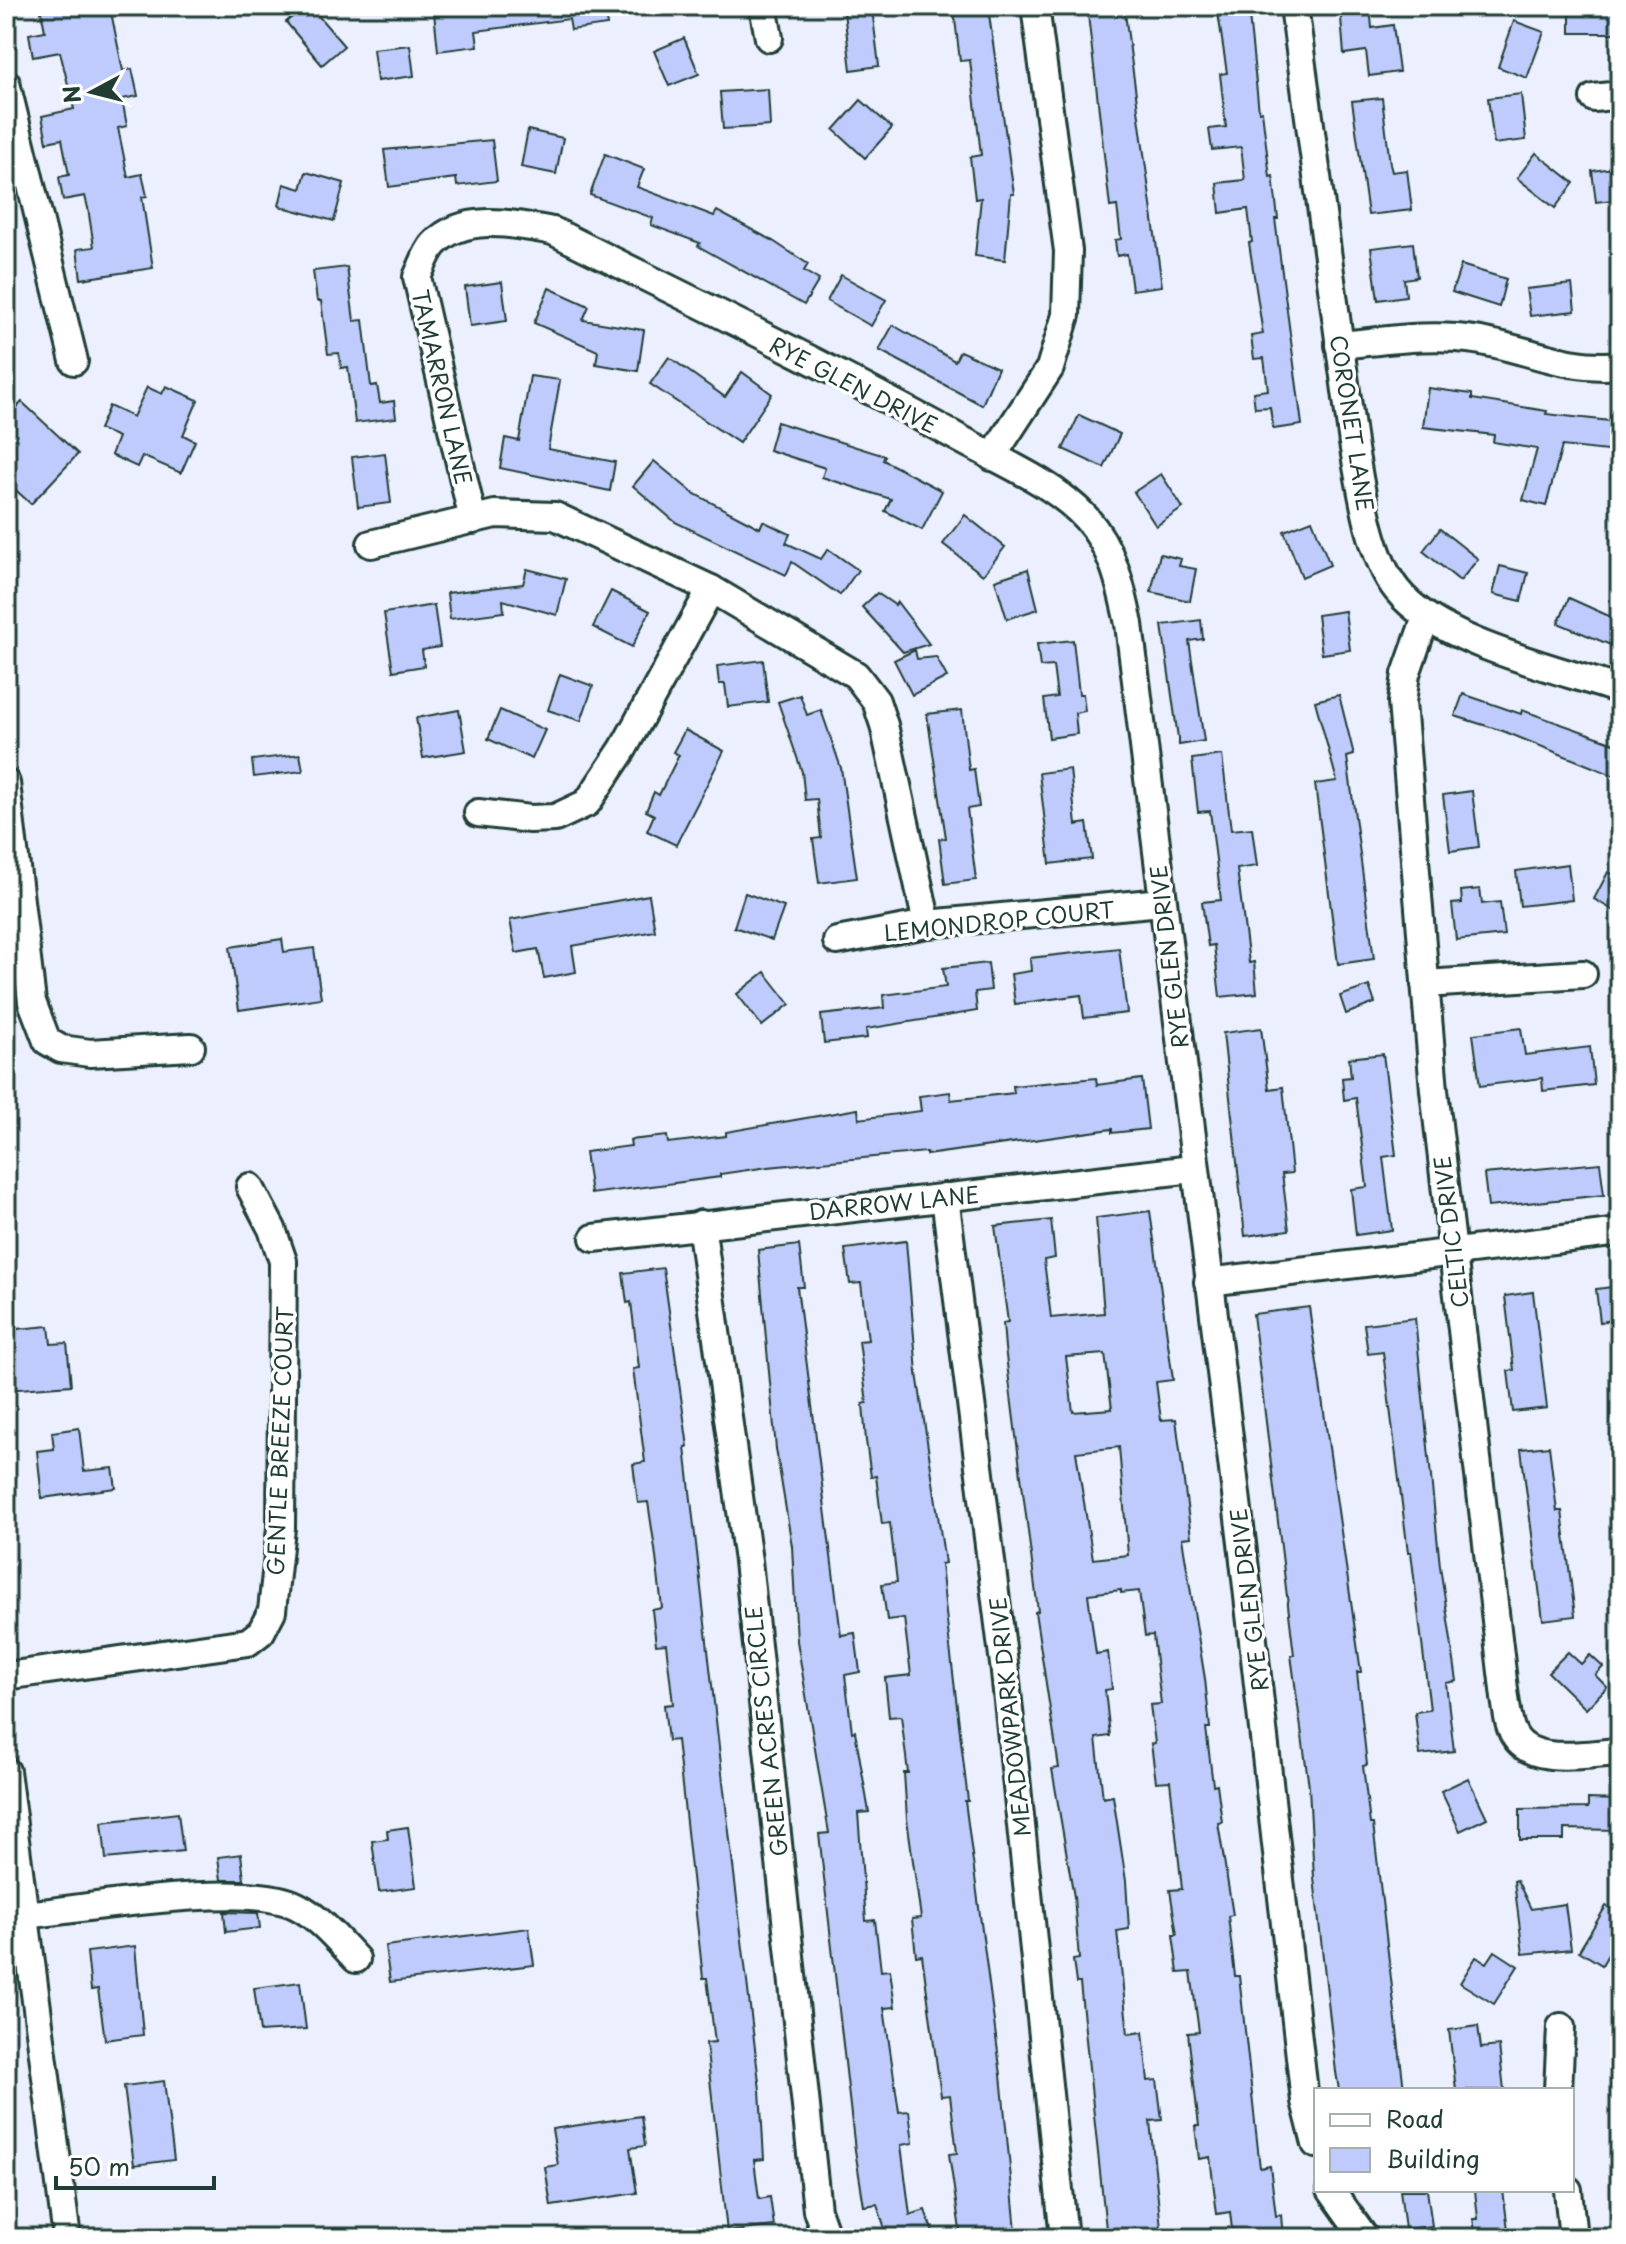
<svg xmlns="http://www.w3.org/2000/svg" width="1626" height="2244" font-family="'Playpen Sans',sans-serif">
<rect width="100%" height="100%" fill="#eceffe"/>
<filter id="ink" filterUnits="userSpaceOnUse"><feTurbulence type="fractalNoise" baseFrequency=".0125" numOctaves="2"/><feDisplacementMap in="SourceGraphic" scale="16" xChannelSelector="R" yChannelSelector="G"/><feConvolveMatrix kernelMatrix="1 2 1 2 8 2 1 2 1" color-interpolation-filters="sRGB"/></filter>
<g filter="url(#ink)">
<g fill="#bfcbfc" stroke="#1f3d34" stroke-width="2" fill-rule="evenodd">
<path d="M40,6L110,7L123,71L132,69L138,96L122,99L127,126L118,128L128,177L142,174L147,196L142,197L153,268L81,279L77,249L94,247L88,208L85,196L63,200L59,177L69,175L62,139L47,142L42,116L74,109L60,52L33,57L29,34L45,31Z"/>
<path d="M305,6H310L344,46L322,65L286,22Z"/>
<path d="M447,6H604L607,25L571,30L569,19L476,31L478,46L438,51L434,12L447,10Z"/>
<path d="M1087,6H1124L1162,286L1132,290L1127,254L1117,256L1115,240L1121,239L1117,206L1110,207Z"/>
<path d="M1217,6H1248L1259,112L1262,111L1270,177L1273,176L1278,219H1275L1302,425L1273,429L1270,407L1255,408L1253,392L1268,390L1264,358L1254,359L1251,336L1263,334L1249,243L1252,242L1248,209L1220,213L1217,183L1245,180L1241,147L1212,150L1209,129L1226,127L1220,74L1227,73Z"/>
<path d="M1340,6H1370L1372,28L1393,25L1399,72L1369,76L1366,51L1344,54Z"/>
<rect x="1570" y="6" width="46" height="27"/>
<path d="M988,7L1014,194H1011L1005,260L975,256L981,198L975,199L970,157L981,155L970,60L960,61L954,11Z"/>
<path d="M872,9L879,66L851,70L844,12Z"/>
<path d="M1514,21L1544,32L1527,78L1498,67Z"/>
<path d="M684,38L699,74L669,86L654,51Z"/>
<path d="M410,45L414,76L377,81L373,49Z"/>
<path d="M768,89L770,126L723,129L720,92Z"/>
<path d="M1521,94L1526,140L1494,144L1488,98Z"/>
<path d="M1382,98L1390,164L1392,172L1407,170L1412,210L1368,215L1352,101Z"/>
<path d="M861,100L892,128L865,158L834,130Z"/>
<path d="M528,130L563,138L556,174L521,167Z"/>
<path d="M492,140L497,181L457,186L456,178L389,187L384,150Z"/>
<path d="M1536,153L1574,183L1555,208L1517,178Z"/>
<path d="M605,154L644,169L637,187L714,216L717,211L773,241L808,264L804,271L819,280L804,305L698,246L700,243L651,225L653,218L590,195Z"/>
<path d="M1620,167V199L1596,202L1592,171Z"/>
<path d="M306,172L344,183L334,221L279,206L284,184L301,189Z"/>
<path d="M1413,243L1417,277L1404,279L1406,296L1378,300L1371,248Z"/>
<path d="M1461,265L1506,279L1499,307L1452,292Z"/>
<path d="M347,267L354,321L363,320L371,386L377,385L380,403L394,401L396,418L355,423L348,367L341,368L339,353L328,354L321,301H317L313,271Z"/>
<path d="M841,275L886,300L871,326L827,301Z"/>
<path d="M502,282L507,321L470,326L465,287Z"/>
<path d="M1572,284L1575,311L1530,316L1526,289Z"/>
<path d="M549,288L589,306L583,320L644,330L638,371L596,364L598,351L534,323Z"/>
<path d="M893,325L955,361L960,351L998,368L982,405L879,350Z"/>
<path d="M669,357L725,397L742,372L772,394L739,443L650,384Z"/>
<path d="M530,376L560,380L548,449L615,462L610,491L500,468L505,438L519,441Z"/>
<path d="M166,386L198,400L183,435L195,441L181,473L142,456L137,467L111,455L118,437L99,429L109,406L133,417L147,387L162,394Z"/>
<path d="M1428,388L1472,394V399L1547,411L1546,414L1619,422L1616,452L1562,446L1546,506L1523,500L1537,449L1493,442L1494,435L1423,427Z"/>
<path d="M22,402L78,454L31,504L6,481V419Z"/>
<path d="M1079,415L1120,434L1104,468L1063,449Z"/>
<path d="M777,422L885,456L883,460L942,491L922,530L885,511L891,499L822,477L825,468L769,450Z"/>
<path d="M385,453L391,503L358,507L352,457Z"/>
<path d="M654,461L693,493L760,528L763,521L790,534L786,543L821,559L828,549L858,570L840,595L792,562L786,575L675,522L633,486Z"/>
<path d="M1161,474L1183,508L1156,526L1134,492Z"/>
<path d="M965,515L1005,547L983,575L943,544Z"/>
<path d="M1312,520L1330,565L1302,577L1284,531Z"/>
<path d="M1440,529L1478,559L1460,581L1423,551Z"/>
<path d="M1160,554L1181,559L1179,566L1196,569L1190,601L1151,592Z"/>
<path d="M1500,566L1528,573L1521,601L1493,594Z"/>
<path d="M527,569L566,579L557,615L503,600L504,612L450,619L447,593L523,584Z"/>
<path d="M1028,569L1038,609L1007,619L995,580Z"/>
<path d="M611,591L650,611L632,647L593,627Z"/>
<path d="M877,593L895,605L897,602L929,644L903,652L862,607Z"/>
<path d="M1569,598L1620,621V649L1558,623Z"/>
<path d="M434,605L440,647L422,650L424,666L393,671L384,613Z"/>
<path d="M1345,611L1350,650L1322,654L1317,615Z"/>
<path d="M1201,620L1203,639L1189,641L1204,741L1179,745L1162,625Z"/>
<path d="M1073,640L1079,694H1083L1085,711L1075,713L1077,734L1049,738L1044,699L1057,697L1053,666L1040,667L1037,644Z"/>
<path d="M915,650L917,659L936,657L947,677L912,695L894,660Z"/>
<path d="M763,660L768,702L728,707L725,684H719L717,666Z"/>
<path d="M560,674L593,686L581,721L548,710Z"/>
<path d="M1463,694L1521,714L1522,710L1620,745V778L1503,731L1455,716Z"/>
<path d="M800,695L807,715L821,710L841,768L857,878L819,883L813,839L821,838L817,799L805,800L802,772L778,702Z"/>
<path d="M1339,695L1354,755L1347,757L1374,959L1338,964L1315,784L1337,781L1315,701Z"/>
<path d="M459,710L466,751L423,758L416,718Z"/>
<path d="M500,710L545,730L532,759L488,739Z"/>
<path d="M962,710L969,770L974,769L979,807L967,809L976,880L945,884L939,839L946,838L927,714Z"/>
<path d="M685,730L724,751L676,845L647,831L654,815L646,811L654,792L659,795L679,755L673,752Z"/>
<path d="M300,754L303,771L254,777L252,760Z"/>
<path d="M1222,755L1231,830L1252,828L1257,866L1237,869L1249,963L1254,962L1257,993L1220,997L1214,945L1208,946L1202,902L1221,900L1210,811L1198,812L1192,759Z"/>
<path d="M1070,769L1076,825L1087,823L1092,859L1050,864L1039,773Z"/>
<path d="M1472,791L1479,847L1450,851L1443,795Z"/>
<path d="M1568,864L1572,900L1520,906L1516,871Z"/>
<path d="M1608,872L1620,878V914L1594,899Z"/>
<path d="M1480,889L1482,904L1500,902L1504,935L1456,940L1452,904L1462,903L1461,891Z"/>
<path d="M745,893L784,907L772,940L734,927Z"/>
<path d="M649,895L655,931L572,946L576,972L544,978L538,949L516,953L510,920Z"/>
<path d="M282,939L284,952L314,948L321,998L239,1010L230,947Z"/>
<path d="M1119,948L1127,1013L1084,1018L1081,995L1015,1004L1011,974L1031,971L1030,958Z"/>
<path d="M988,963L991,990L975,992L977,1011L866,1029L867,1038L824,1043L821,1015L884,1008L883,995L946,987L943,968Z"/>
<path d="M765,972L790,1004L762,1026L737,994Z"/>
<path d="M1369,986L1375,1003L1346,1014L1340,996Z"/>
<path d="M1261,1028L1269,1089L1283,1087L1292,1173L1282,1174L1289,1230L1245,1236L1223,1033Z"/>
<path d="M1521,1028L1525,1055L1590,1047L1594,1085L1543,1091L1542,1078L1480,1086L1473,1034Z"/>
<path d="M1383,1054L1396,1155L1383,1157L1392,1230L1356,1235L1351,1189L1367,1187L1356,1098L1344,1100L1342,1078L1351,1077L1349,1058Z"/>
<path d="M1096,1078L1097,1085L1142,1079L1148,1129L1112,1133V1129L926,1155V1152L768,1167L720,1174V1177L591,1194L585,1152L631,1146L630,1140L667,1136L668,1143L726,1136V1132L858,1109L859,1119L921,1111L919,1096L950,1092L951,1100L1014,1093L1013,1086Z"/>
<path d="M1600,1163L1604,1195L1488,1207L1484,1174Z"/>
<path d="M1150,1211L1173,1380L1156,1382L1161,1420L1176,1419L1191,1537L1182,1538L1205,1679L1210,1728H1206L1213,1785L1217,1784L1222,1822L1218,1823L1233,1915L1228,1916L1235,1976H1239L1260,2168L1270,2166L1276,2216L1281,2215L1283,2238H1233L1230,2212L1217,2214L1210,2157L1199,2159L1195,2126H1199L1188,2033L1199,2032L1191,1972L1178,1973L1173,1935H1177L1170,1890L1182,1889L1170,1781L1156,1782L1151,1744L1155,1743L1150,1705L1161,1704L1153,1635L1145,1636L1139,1591L1121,1593V1590L1088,1594L1096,1654L1108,1652L1112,1689L1105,1690L1110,1736L1096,1738L1103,1798L1113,1796L1126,1881L1129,1929L1117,1931L1128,2034L1143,2032L1148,2081L1157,2080L1162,2120L1150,2121L1162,2238H1107L1080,1983H1076L1073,1960L1079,1959L1074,1897L1052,1769L1059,1768L1035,1612L1038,1611L1005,1348L1003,1323L1008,1322L995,1226L1051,1220L1055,1258L1044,1260L1051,1318L1104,1313L1096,1218ZM1105,1354L1112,1409L1073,1412L1066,1357ZM1119,1447L1128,1555L1093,1559L1076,1452Z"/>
<path d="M906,1241L917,1373L945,1563L941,1564L946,1613L968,1801H965L1001,2075L1016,2231L961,2237L949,2154L957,2153L950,2095L941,2096L922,1955L916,1956L912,1919L921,1918L907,1819L904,1773H908L901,1716L889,1717L885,1678L911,1675L904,1618L887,1620L882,1584L897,1582L890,1523L882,1524L876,1476L871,1477L866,1441L863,1404L867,1403L859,1341L868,1340L861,1283L850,1284L845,1249Z"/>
<path d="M799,1245L804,1287H797L841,1635L855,1633L860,1672L845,1675L852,1732L855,1731L869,1812L858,1813L866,1921L875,1920L881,1971L890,1970L895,2007L884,2008L899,2112L909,2111L913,2143L901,2145L910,2215L925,2210L935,2238H888L877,2204L864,2206L855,2150L819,1834L829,1833L797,1641L792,1546L776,1449L758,1250Z"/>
<path d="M663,1268L688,1447H685L723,1782L760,2090L764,2159L754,2160L759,2199L770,2197L774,2226L727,2232L706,2043L715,2042L707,1978H703L677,1740L668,1741L664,1705L673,1704L666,1644L656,1645L652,1610L662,1608L655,1549L648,1502L638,1503L633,1464L645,1462L633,1369L639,1368L631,1302L627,1303L623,1273Z"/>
<path d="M1620,1286V1319L1600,1322L1596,1289Z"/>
<path d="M1533,1292L1547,1408L1513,1412L1508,1371L1514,1370L1505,1296Z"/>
<path d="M1309,1307L1361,1672H1357L1367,1765L1363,1766L1370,1824H1373L1404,2090H1339L1336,2072L1314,1878L1309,1787L1291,1655H1294L1253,1314Z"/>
<path d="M1415,1318L1440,1566L1457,1681L1446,1683L1454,1751L1420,1755L1415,1712L1430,1710L1411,1552H1408L1383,1352L1368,1354L1364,1324Z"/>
<path d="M49,1326L51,1344L67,1343L71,1385L6,1390V1365L9,1364L6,1330Z"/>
<path d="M79,1428L84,1471L113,1468L116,1488L42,1498L37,1451L54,1449L52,1432Z"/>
<path d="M1549,1446L1557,1511H1562L1575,1616L1543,1620L1521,1449Z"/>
<path d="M1568,1652L1581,1664L1590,1655L1603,1667L1595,1675L1607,1687L1586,1709L1548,1672Z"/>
<path d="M1468,1778L1487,1818L1460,1831L1441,1791Z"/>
<path d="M1588,1799L1620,1800V1830L1564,1829V1840H1520V1809L1588,1808Z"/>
<path d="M178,1813L183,1851L106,1859L102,1822Z"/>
<path d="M408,1827L416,1887L379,1892L372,1841L388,1839L387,1830Z"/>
<path d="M241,1854L244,1880H221L218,1857Z"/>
<path d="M1517,1880L1531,1909L1565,1904L1571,1949L1523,1954L1514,1881Z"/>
<path d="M1606,1906L1620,1914V1947L1614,1944L1602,1965L1579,1951Z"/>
<path d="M224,1912L258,1913L260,1928L226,1932Z"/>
<path d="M529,1928L534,1965L390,1982L385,1946Z"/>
<path d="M135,1946L143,2035L105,2040L98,1989L91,1990L87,1952Z"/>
<path d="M1495,1951L1518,1966L1494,2004L1460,1983L1476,1957L1487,1963Z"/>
<path d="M300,1982L306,2029L260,2032L254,1988Z"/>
<path d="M1478,2026L1481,2048L1499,2046L1504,2090H1456L1449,2030Z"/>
<path d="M164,2081L174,2160L134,2165L124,2086Z"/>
<path d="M641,2116L645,2146L630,2148L637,2193L551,2206L545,2167L558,2165L552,2129Z"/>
<path d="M1400,2190H1427L1432,2226L1405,2229Z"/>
<path d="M1475,2190H1503L1509,2238H1476L1473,2219H1478Z"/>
</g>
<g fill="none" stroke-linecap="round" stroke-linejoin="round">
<g stroke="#1f3d34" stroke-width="32">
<g id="minor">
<path d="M763,6L769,38"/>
<path d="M1294,6L1353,443C1361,487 1369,555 1397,590C1439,643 1556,668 1620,690"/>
<path d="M6,83L74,361"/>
<path d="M1594,98L1620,95"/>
<path d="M1339,345C1384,341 1430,333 1475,340C1526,348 1567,371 1620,365"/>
<path d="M992,457L1050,368L1066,315L1068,251L1035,6"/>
<path d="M473,520L417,277C422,267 426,253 434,244C464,212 516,224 553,231C687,298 822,363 953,435C997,460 1052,481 1086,518C1113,548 1121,586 1129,624L1242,1543L1305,2101L1316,2144"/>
<path d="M371,544L495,514L555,516L711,589L856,675L876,701L884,725L927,924"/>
<path d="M1426,617L1406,674L1402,702L1434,1090L1505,1698C1507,1710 1508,1725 1514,1735C1532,1767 1590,1753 1620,1752"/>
<path d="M6,783L32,1002L47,1041L61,1049L90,1053L191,1047"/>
<path d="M478,813L530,819L555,818L587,803L623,749L711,589"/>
<path d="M837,941L927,924L1162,902"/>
<path d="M1425,984L1583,974"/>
<path d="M945,1197L1005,1672L1064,2238"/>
<path d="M701,1224L748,1561L817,2210L827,2238"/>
<path d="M594,1238L1193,1169"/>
<path d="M1208,1282L1620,1232"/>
<path d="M6,1676L248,1642L261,1632L272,1611L281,1528L283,1261L272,1229L250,1187"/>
<path d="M6,1771L67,2238"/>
<path d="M24,1915C84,1909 247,1880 297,1906C319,1917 339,1941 356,1959"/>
<path d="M1558,2090L1561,2027"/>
<path d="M1331,2190L1365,2238"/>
<path d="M1568,2190L1573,2238"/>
</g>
</g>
<use href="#minor" stroke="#fff" stroke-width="26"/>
</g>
</g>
<g text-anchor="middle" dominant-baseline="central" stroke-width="7" stroke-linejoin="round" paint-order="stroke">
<g font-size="22" fill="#1f3d34" stroke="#fff">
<text transform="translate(854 384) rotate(27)">RYE GLEN DRIVE</text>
<text transform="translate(443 387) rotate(77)">TAMARRON LANE</text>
<text transform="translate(1353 423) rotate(81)">CORONET LANE</text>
<text transform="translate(999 920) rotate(-6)">LEMONDROP COURT</text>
<text transform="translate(1168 957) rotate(-97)">RYE GLEN DRIVE</text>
<text transform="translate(894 1202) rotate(-6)">DARROW LANE</text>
<text transform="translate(1450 1232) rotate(-97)">CELTIC DRIVE</text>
<text transform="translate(279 1441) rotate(-88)">GENTLE BREEZE COURT</text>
<text transform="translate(1248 1600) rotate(-97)">RYE GLEN DRIVE</text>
<text transform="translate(1009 1717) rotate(-96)">MEADOWPARK DRIVE</text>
<text transform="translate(765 1731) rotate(-96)">GREEN ACRES CIRCLE</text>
</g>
</g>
<rect width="1626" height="2244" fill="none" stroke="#fff" stroke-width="32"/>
<rect x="16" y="16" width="1594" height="2212" fill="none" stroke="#1f3d34" stroke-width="3" filter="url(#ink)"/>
<rect x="1314" y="2088" width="260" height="104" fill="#ffffff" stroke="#a5b1ae" stroke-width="2"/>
<rect x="1330" y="2114" width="40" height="12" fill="#ffffff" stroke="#a5b1ae" stroke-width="2"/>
<text x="1386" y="2128" font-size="24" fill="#1f3d34">Road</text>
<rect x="1330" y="2148" width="40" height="24" fill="#bfcbfc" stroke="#a5b1ae" stroke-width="2"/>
<text x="1386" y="2168" font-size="24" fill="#1f3d34">Building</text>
<g transform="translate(92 92) rotate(263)" stroke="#ffffff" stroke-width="6" paint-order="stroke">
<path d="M0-6L14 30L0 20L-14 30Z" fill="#1f3d34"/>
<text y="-12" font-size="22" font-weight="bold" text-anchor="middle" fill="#1f3d34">N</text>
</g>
<path d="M56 2176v12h158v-12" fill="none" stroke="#1f3d34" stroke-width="4"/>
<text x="68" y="2176" font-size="24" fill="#1f3d34" stroke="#ffffff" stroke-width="6" paint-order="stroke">50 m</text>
</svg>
